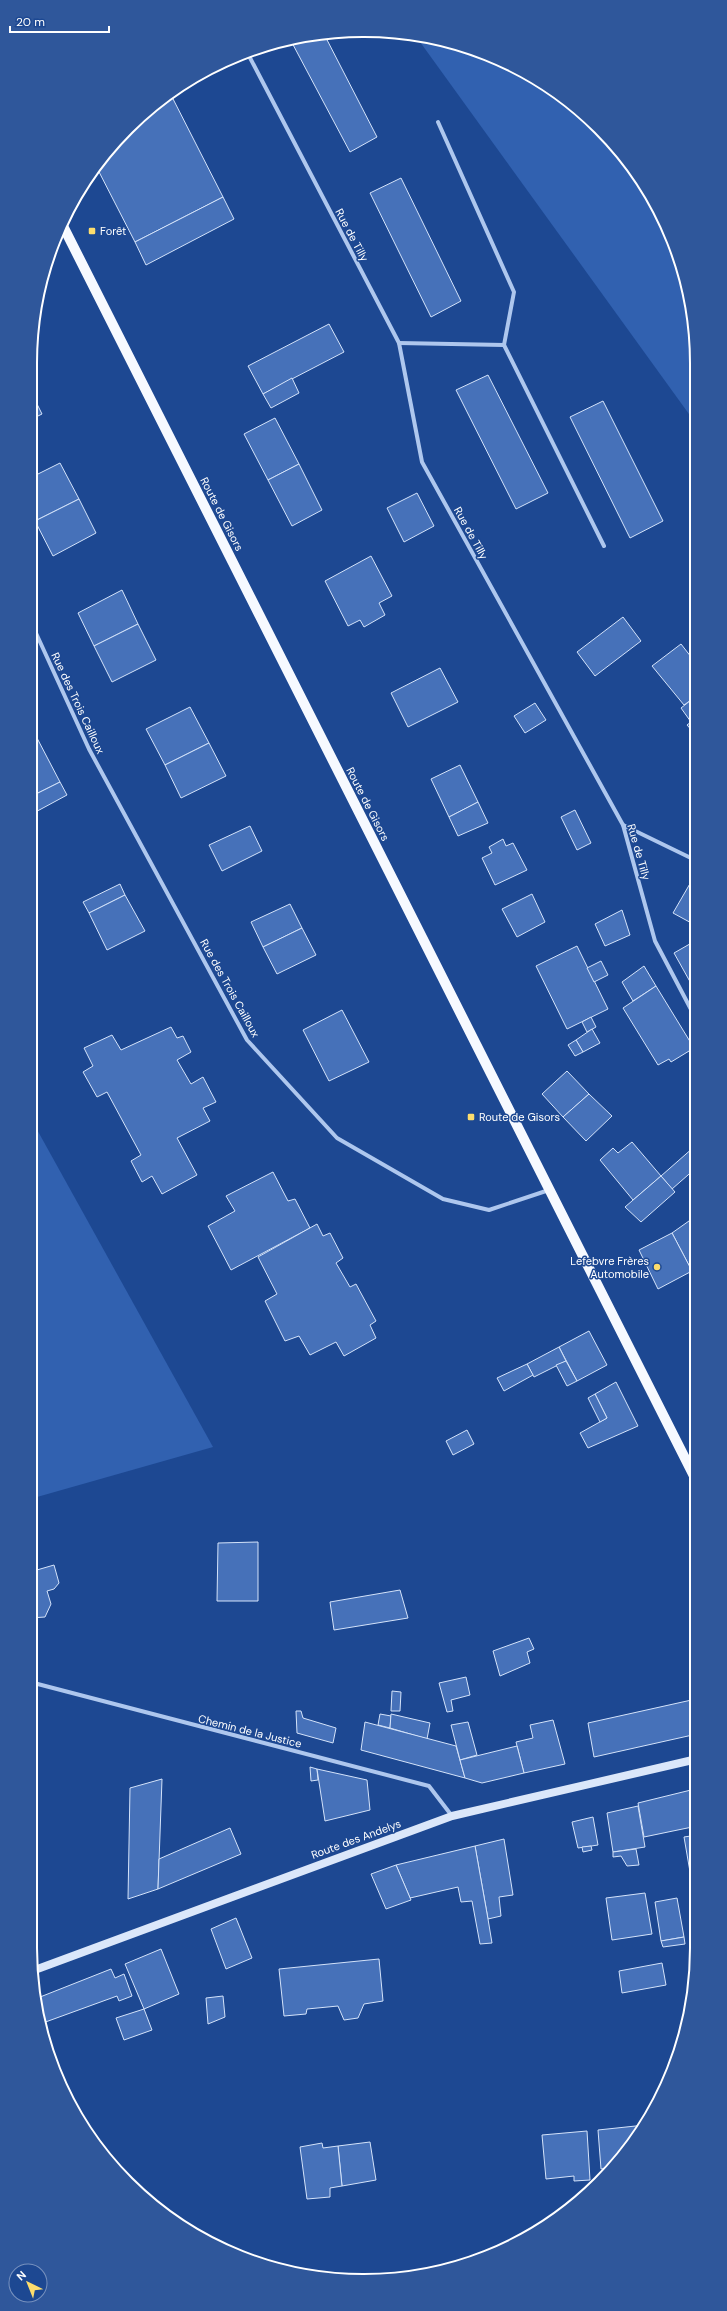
<svg xmlns="http://www.w3.org/2000/svg" width="727" height="2311" font-family="'DM Sans',sans-serif">
<rect width="100%" height="100%" fill="#1d4892"/>
<g fill="#3161b0">
<path d="M415,35L429,36L530,75L614,143L663,216L694,320V421Z"/>
<path d="M30,1117L213,1447L30,1499Z"/>
</g>
<g fill="#4671b9" stroke="#d4e3fa">
<path d="M324,34L377,137L350,152L290,39Z"/>
<path d="M170,93L223,197L135,242L96,166L128,128Z"/>
<path d="M401,178L461,301L431,317L370,193Z"/>
<path d="M223,197L234,219L146,265L135,242Z"/>
<path d="M329,324L344,352L263,394L248,366Z"/>
<path d="M488,375L548,493L516,509L456,390Z"/>
<path d="M292,378L299,393L271,408L263,394Z"/>
<path d="M30,390L42,414L30,420Z"/>
<path d="M603,401L663,521L630,538L570,417Z"/>
<path d="M275,418L299,464L268,480L244,434Z"/>
<path d="M60,463L79,499L35,521L30,510V478Z"/>
<path d="M299,464L322,510L292,526L268,480Z"/>
<path d="M417,493L434,526L404,542L387,508Z"/>
<path d="M79,499L96,533L53,556L35,521Z"/>
<path d="M371,556L392,596L379,603L385,615L364,627L360,620L348,626L325,581Z"/>
<path d="M122,590L138,624L94,646L78,613Z"/>
<path d="M623,617L641,641L595,676L577,652Z"/>
<path d="M138,624L156,660L112,682L94,646Z"/>
<path d="M681,644L695,662V697L684,705L652,666Z"/>
<path d="M440,668L458,702L408,727L391,693Z"/>
<path d="M695,697V734L687,725L691,722L681,708Z"/>
<path d="M535,703L546,720L525,733L514,716Z"/>
<path d="M190,707L209,743L165,765L146,729Z"/>
<path d="M37,738L60,782L30,797V741Z"/>
<path d="M209,743L226,776L181,798L165,765Z"/>
<path d="M460,765L478,802L449,817L431,779Z"/>
<path d="M60,782L67,795L30,815V797Z"/>
<path d="M478,802L488,823L458,836L449,817Z"/>
<path d="M575,810L591,843L577,850L561,817Z"/>
<path d="M250,826L262,851L222,871L209,845Z"/>
<path d="M503,839L506,846L513,843L527,870L495,885L482,858L492,853L489,847Z"/>
<path d="M695,875V925L673,913Z"/>
<path d="M120,884L125,895L89,913L83,902Z"/>
<path d="M532,894L545,922L517,937L502,909Z"/>
<path d="M125,895L145,931L107,950L89,913Z"/>
<path d="M290,904L302,928L263,947L251,922Z"/>
<path d="M622,910L630,935L605,946L595,924Z"/>
<path d="M302,928L316,955L277,974L263,947Z"/>
<path d="M695,941V986L693,987L674,953Z"/>
<path d="M577,946L608,1009L567,1029L536,966Z"/>
<path d="M601,961L608,975L594,982L587,968Z"/>
<path d="M644,966L656,986L633,1001L622,982Z"/>
<path d="M656,986L694,1048L671,1062L669,1059L658,1065L623,1008Z"/>
<path d="M342,1010L369,1062L329,1081L303,1030Z"/>
<path d="M591,1017L596,1027L587,1032L582,1022Z"/>
<path d="M171,1027L177,1038L183,1036L191,1052L177,1060L191,1084L203,1077L216,1102L203,1108L210,1121L177,1138L197,1175L162,1194L152,1176L142,1182L131,1161L141,1155L107,1092L97,1097L83,1072L93,1066L84,1048L112,1035L121,1050Z"/>
<path d="M592,1029L600,1043L583,1052L576,1040Z"/>
<path d="M576,1040L583,1052L575,1056L568,1045Z"/>
<path d="M567,1071L589,1094L563,1117L542,1094Z"/>
<path d="M589,1094L612,1116L586,1141L563,1117Z"/>
<path d="M632,1142L661,1176L633,1200L600,1160L613,1148L618,1153Z"/>
<path d="M694,1147L696,1149V1168L672,1189L661,1176Z"/>
<path d="M273,1172L288,1201L295,1199L310,1228L231,1270L208,1226L235,1211L226,1196Z"/>
<path d="M661,1176L675,1192L641,1222L625,1207Z"/>
<path d="M696,1216V1269L692,1271L672,1233Z"/>
<path d="M317,1224L323,1236L330,1233L343,1258L336,1263L350,1287L356,1284L376,1321L370,1325L376,1338L344,1356L336,1342L310,1355L299,1336L285,1341L265,1301L277,1294L258,1257Z"/>
<path d="M672,1233L692,1271L658,1289L639,1250Z"/>
<path d="M589,1331L607,1365L577,1381L559,1347Z"/>
<path d="M559,1347L566,1361L534,1377L527,1364Z"/>
<path d="M566,1361L577,1381L567,1386L556,1365Z"/>
<path d="M527,1364L533,1375L504,1391L497,1378Z"/>
<path d="M616,1382L638,1426L588,1448L580,1433L607,1418L595,1394Z"/>
<path d="M595,1394L607,1418L600,1422L588,1398Z"/>
<path d="M467,1430L474,1444L453,1455L446,1441Z"/>
<path d="M258,1542V1601H217L218,1543Z"/>
<path d="M54,1565L59,1583L54,1589L47,1591L51,1604L45,1617L30,1618V1572Z"/>
<path d="M400,1590L408,1618L334,1630L330,1602Z"/>
<path d="M529,1638L534,1649L527,1652L530,1663L500,1676L493,1651Z"/>
<path d="M466,1677L470,1695L451,1700L453,1711L447,1712L439,1683Z"/>
<path d="M392,1691L401,1692L400,1711H391Z"/>
<path d="M696,1699L697,1734L594,1757L588,1723Z"/>
<path d="M296,1711H301L303,1718L336,1728L333,1743L297,1733Z"/>
<path d="M380,1714L391,1716L390,1728L378,1725Z"/>
<path d="M391,1714L430,1723L427,1739L390,1728Z"/>
<path d="M553,1720L565,1764L524,1773L516,1742L533,1738L530,1725Z"/>
<path d="M365,1722L456,1746L465,1778L361,1750Z"/>
<path d="M468,1722L477,1755L460,1760L451,1725Z"/>
<path d="M517,1746L524,1773L482,1783L465,1778L460,1760Z"/>
<path d="M310,1767L317,1769L318,1780L311,1781Z"/>
<path d="M317,1769L367,1780L370,1810L325,1821Z"/>
<path d="M162,1779L158,1889L128,1899L130,1788Z"/>
<path d="M695,1789L697,1826L644,1837L638,1803Z"/>
<path d="M638,1806L645,1847L613,1852L607,1813Z"/>
<path d="M593,1817L598,1845L578,1848L572,1822Z"/>
<path d="M230,1828L241,1854L158,1889L159,1859Z"/>
<path d="M697,1835V1894L694,1895L684,1837Z"/>
<path d="M504,1839L513,1895L499,1897L501,1916L488,1919L475,1846Z"/>
<path d="M475,1846L488,1919L492,1943L480,1944L472,1901L461,1902L458,1887L410,1898L396,1865Z"/>
<path d="M591,1846L592,1850L583,1852L582,1847Z"/>
<path d="M636,1849L639,1865L627,1866L621,1856L613,1857V1852Z"/>
<path d="M396,1865L411,1900L386,1909L371,1874Z"/>
<path d="M645,1893L652,1934L612,1940L606,1898Z"/>
<path d="M677,1898L684,1937L661,1941L655,1902Z"/>
<path d="M236,1918L252,1958L226,1969L211,1929Z"/>
<path d="M684,1937L685,1944L663,1947L661,1941Z"/>
<path d="M161,1949L179,1994L144,2009L125,1964Z"/>
<path d="M379,1959L383,2001L364,2004L358,2018L344,2020L338,2006L307,2009L306,2014L284,2016L279,1969Z"/>
<path d="M662,1963L666,1985L622,1993L619,1971Z"/>
<path d="M111,1969L115,1978L124,1974L132,1996L119,2001L117,1996L40,2024L35,1999Z"/>
<path d="M223,1996L225,2017L208,2024L206,1998Z"/>
<path d="M144,2009L152,2030L124,2040L116,2018Z"/>
<path d="M645,2125L641,2133L608,2168L601,2169L598,2130Z"/>
<path d="M587,2131L590,2180L574,2181V2176L546,2179L542,2135Z"/>
<path d="M370,2142L376,2180L342,2186L338,2146Z"/>
<path d="M322,2143L323,2148L338,2146L342,2186L330,2188V2197L307,2199L300,2147Z"/>
</g>
<g fill="none" stroke-linecap="round" stroke-linejoin="round">
<g stroke="#aec7ee" stroke-width="4">
<path d="M247,52L399,343L422,462L623,825L655,941L695,1017"/>
<path d="M399,343L504,345L514,292L438,122"/>
<path d="M504,345L604,546"/>
<path d="M30,620L89,749L247,1040L337,1138L443,1199L489,1210L549,1190"/>
<path d="M623,825L695,860"/>
<path d="M30,1682L429,1786L452,1816"/>
</g>
<path stroke="#dbe7fa" stroke-width="8" d="M32,1971L452,1816L697,1759"/>
<path stroke="#f6f9ff" stroke-width="10" d="M62,224L696,1480"/>
</g>
<g fill="#fddd6d" stroke="#1d4892" stroke-width="1.5">
<rect x="88" y="227" width="8" height="8" rx="2"/>
<rect x="467" y="1113" width="8" height="8" rx="2"/>
<circle cx="657" cy="1267" r="4"/>
</g>
<g text-anchor="middle" dominant-baseline="central" stroke-width="3" stroke-linejoin="round" paint-order="stroke">
<g font-size="11" fill="#fff" stroke="#1d4892" text-anchor="start">
<text x="100" y="231">Forêt</text>
<text x="479" y="1117">Route de Gisors</text>
<text x="649" y="1261" text-anchor="end">Lefebvre Frères<tspan x="649" dy="13">Automobile</tspan></text>
</g>
<g font-size="11" fill="#fff" stroke="#1d4892">
<text transform="translate(352 235) rotate(62)">Rue de Tilly</text>
<text transform="translate(222 514) rotate(63)">Route de Gisors</text>
<text transform="translate(471 533) rotate(61)">Rue de Tilly</text>
<text transform="translate(78 703) rotate(65)">Rue des Trois Cailloux</text>
<text transform="translate(368 804) rotate(63)">Route de Gisors</text>
<text transform="translate(639 852) rotate(74)">Rue de Tilly</text>
<text transform="translate(230 988) rotate(61)">Rue des Trois Cailloux</text>
<text transform="translate(250 1731) rotate(14)">Chemin de la Justice</text>
<text transform="translate(356 1839) rotate(-20)">Route des Andelys</text>
</g>
</g>
<path d="M0 0H727V2311H0ZM363 37H364A326 326 0 0 1 690 363V1948A326 326 0 0 1 364 2274H363A326 326 0 0 1 37 1948V363A326 326 0 0 1 363 37Z" fill="#2f579b" fill-rule="evenodd"/>
<path fill="none" stroke="#fff" stroke-width="2" d="M363 37H364A326 326 0 0 1 690 363V1948A326 326 0 0 1 364 2274H363A326 326 0 0 1 37 1948V363A326 326 0 0 1 363 37Z"/>
<g transform="translate(28 2283) rotate(317)"><circle r="19" fill="#1d4892" stroke="#7791be"/>
<path d="M0-3L7 15L0 10L-7 15Z" fill="#fddd6d"/>
<text y="-6" font-size="11" font-weight="bold" text-anchor="middle" fill="#ffffff">N</text>
</g>
<path d="M10 26v6h99v-6" fill="none" stroke="#ffffff" stroke-width="2"/>
<text x="16" y="26" font-size="12" fill="#ffffff" stroke="#1d4892" stroke-width="3" paint-order="stroke">20 m</text>
</svg>
